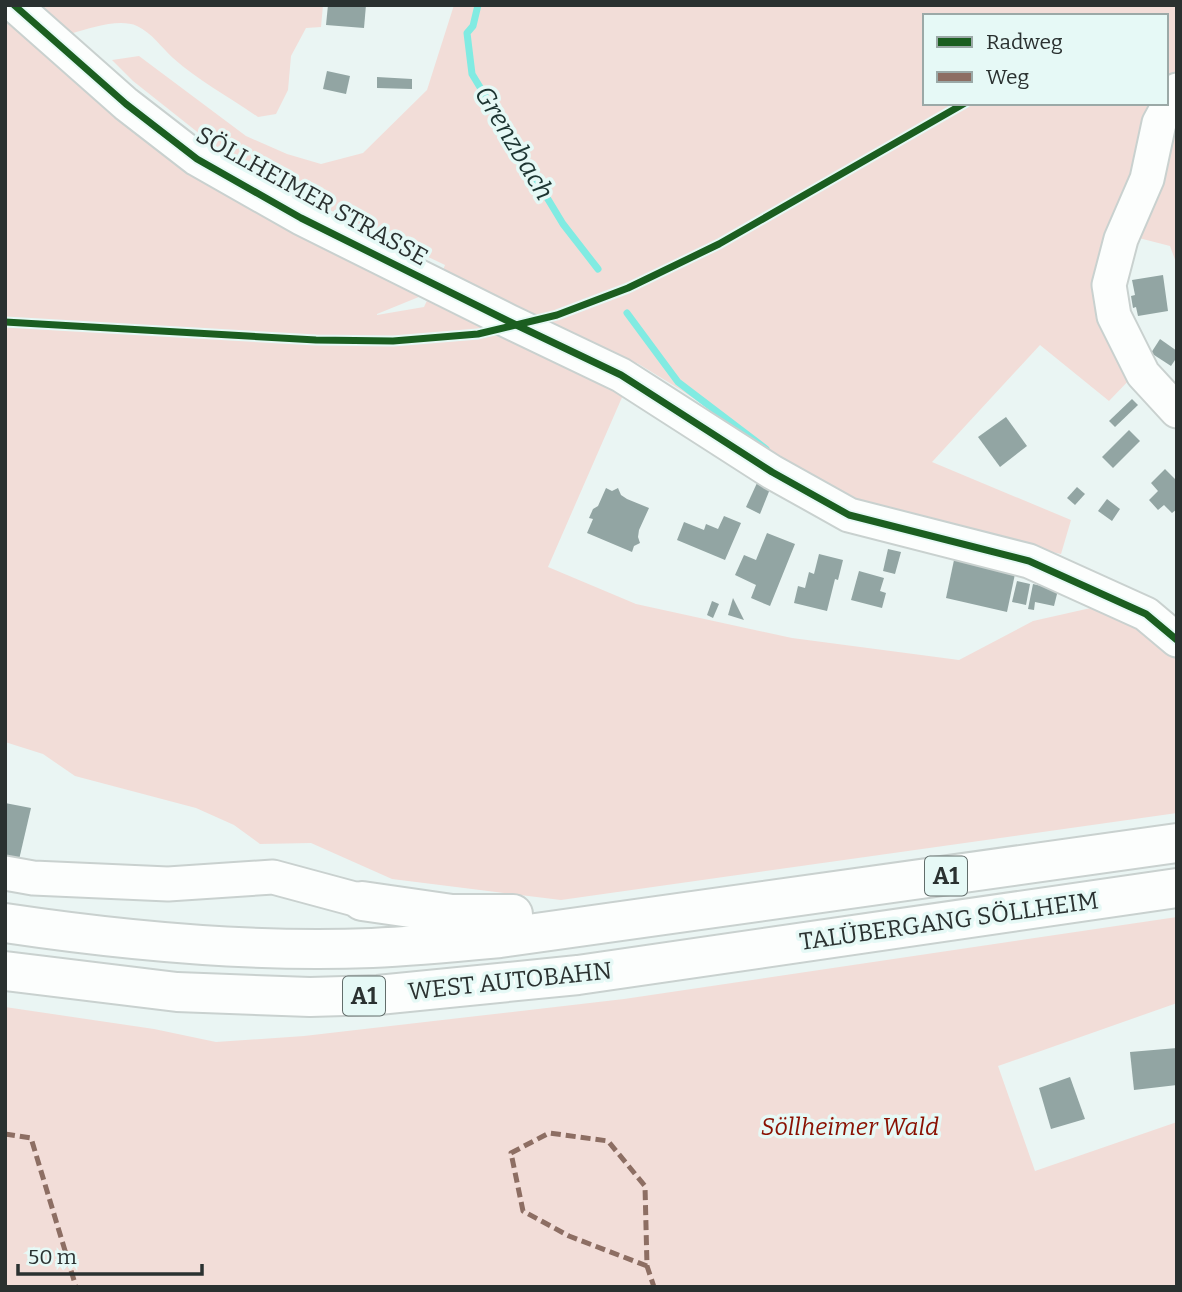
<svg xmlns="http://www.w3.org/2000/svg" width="1182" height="1292" font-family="Bitter,serif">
<rect width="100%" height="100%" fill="#eaf5f3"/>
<g fill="#f2ddd8" fill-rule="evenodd">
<path d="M5,5H323L321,27L306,28L291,56L288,90L276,114L258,117C229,97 199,81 173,58C161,47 152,33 137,26C120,18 90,28 73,33L111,71L210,152L357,232L443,270L445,265L313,202L215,146L133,81L112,60L139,56L246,136L287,154L321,164L363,153L427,90L454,5H1177V265L1170,246L1135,237L1109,256L1134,375L1109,401L1040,345L932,462L1071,520L1061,554L877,514L832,494L681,390L637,363L548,567L636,604L792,638L959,660L1033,621L1104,605L1157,641L1177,658V813L561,900L392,879L311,843L260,844L234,825L196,808L75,776L43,754L5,742ZM925,16H1166V103H925ZM431,292L424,307L377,315V314Z"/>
<path d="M1177,917V1003L998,1066L1035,1171L1177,1122V1287H5V1007L154,1029L216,1042L304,1036L624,999Z"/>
</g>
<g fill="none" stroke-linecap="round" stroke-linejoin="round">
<g stroke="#81ebe2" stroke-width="7">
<path d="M478,5L473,26L467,33L472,74L563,224L598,269"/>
<path d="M627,313L678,382L766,449"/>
</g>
</g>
<g fill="#92a5a3">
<path d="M328,5H366L364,28L326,25Z"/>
<path d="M327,71L350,76L346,94L323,89Z"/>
<path d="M377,77L412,79V89L377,88Z"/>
<path d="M1163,275L1168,311L1138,316L1136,307L1133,308L1131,296L1135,295L1132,280Z"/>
<path d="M1160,339L1177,351V357L1171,366L1151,353Z"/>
<path d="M1132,399L1138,405L1115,427L1109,421Z"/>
<path d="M1006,417L1027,446L1000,467L978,437Z"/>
<path d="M1129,430L1140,441L1113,468L1102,457Z"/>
<path d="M1165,469L1177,481V509L1172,513L1164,505L1158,510L1149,500L1158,491L1151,483Z"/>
<path d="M757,483L770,489L760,514L746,507Z"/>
<path d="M1077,487L1085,494L1075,505L1067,498Z"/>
<path d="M606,488L612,491L618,488L621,495L627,499L649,508L639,530L638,537L640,543L634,546L632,552L587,533L593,519L589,518L593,509L598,506Z"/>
<path d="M1107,499L1120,509L1112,521L1098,511Z"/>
<path d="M724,516L741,523L725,560L677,540L684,522L704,530L706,524L718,529Z"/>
<path d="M767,533L795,544L770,606L751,598L756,585L735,575L744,555L756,560Z"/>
<path d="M888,549L901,552L895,574L883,571Z"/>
<path d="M819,554L843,560L838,580L835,579L827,611L794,603L798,586L805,588L809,572L814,574Z"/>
<path d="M954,560L1015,574L1007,612L946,598Z"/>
<path d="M859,571L884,578L880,591L886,593L882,608L851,600Z"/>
<path d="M1017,581L1030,584L1026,605L1012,602Z"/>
<path d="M1033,584L1058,590L1054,606L1035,602L1034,610L1028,609Z"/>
<path d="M733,598L744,620L728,615Z"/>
<path d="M712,601L719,604L713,618L707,615Z"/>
<path d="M5,803L31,808L18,864L5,862Z"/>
<path d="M1177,1048V1085L1134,1090L1130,1052Z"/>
<path d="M1070,1077L1085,1119L1051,1129L1039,1088Z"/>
</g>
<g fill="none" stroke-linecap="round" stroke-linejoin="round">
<g stroke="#c9d1cf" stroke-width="37">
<g id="minor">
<path d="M14,5L126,104L197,159L301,218L508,321L621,375L772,472L849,515L1029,561L1146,614L1177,640"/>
<path d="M1177,90L1159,123L1147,179L1121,239L1109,285L1114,316L1143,374L1177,411"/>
<path d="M5,873L33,878L168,884L273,877L362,901"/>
</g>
</g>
<g stroke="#c9d1cf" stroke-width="42">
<g id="highway">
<path d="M362,901L452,914H513"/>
<path d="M5,923C126,941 250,953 372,948C415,946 457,942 500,938L1177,843"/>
<path d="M5,971L177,992L310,997L378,995L578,975L1177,888"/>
</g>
</g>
<use href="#minor" stroke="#fcfefd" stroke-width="33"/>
<use href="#highway" stroke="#fcfefd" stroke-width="38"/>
<g stroke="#8d6e63" stroke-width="5" stroke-dasharray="10 5" stroke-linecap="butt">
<path d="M5,1134L31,1138L76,1287"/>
<path d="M647,1266L569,1236L523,1211L511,1153L549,1133L608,1141L645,1186L647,1266L654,1287"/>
</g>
<g stroke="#e6f9f6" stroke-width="11">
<g id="cycleway">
<path d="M14,5L126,104L197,159L301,218L508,321L621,375L772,472L849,515L1029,561L1146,614L1177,640"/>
<path d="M5,322L316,340L393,341L478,334L557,315L628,288L719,244L965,103"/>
</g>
</g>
<use href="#cycleway" stroke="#1b5e20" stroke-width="7"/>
</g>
<g text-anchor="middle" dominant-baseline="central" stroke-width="7" stroke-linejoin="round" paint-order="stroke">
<g fill="#e6f9f6" stroke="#626d6b" stroke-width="2">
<rect x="925" y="856.5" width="42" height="39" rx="5"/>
<rect x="343" y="976.5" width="42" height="39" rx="5"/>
</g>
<g font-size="23" font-weight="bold" fill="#2a3130">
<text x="946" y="876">A1</text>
<text x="364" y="996">A1</text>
</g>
<g font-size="24" fill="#2a3130" stroke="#e6f9f6">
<text transform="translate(312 196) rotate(29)">SÖLLHEIMER STRASSE</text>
<text transform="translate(949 921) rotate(-8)">TALÜBERGANG SÖLLHEIM</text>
<text transform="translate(510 981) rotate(-6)">WEST AUTOBAHN</text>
</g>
<g font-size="24" font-style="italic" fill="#8a1102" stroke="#e6f9f6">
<text x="850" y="1127">Söllheimer Wald</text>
</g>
<g font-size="26" font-style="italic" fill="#1c3431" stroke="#e6f9f6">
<text transform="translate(514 143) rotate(59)">Grenzbach</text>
</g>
</g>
<rect width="1182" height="1292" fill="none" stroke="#2a3130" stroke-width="14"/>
<rect x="923" y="14" width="245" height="91" fill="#e6f9f6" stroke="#9ba9a7" stroke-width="2"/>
<rect x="937" y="37" width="35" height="10" fill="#1b5e20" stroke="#9ba9a7" stroke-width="2"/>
<text x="986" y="49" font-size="21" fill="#2a3130">Radweg</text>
<rect x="937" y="72" width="35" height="10" fill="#8d6e63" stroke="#9ba9a7" stroke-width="2"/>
<text x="986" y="84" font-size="21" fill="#2a3130">Weg</text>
<path d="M18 1264v10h184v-10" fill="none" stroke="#2a3130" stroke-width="3.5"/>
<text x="28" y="1264" font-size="21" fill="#2a3130" stroke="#e6f9f6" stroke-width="5" paint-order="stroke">50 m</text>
</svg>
